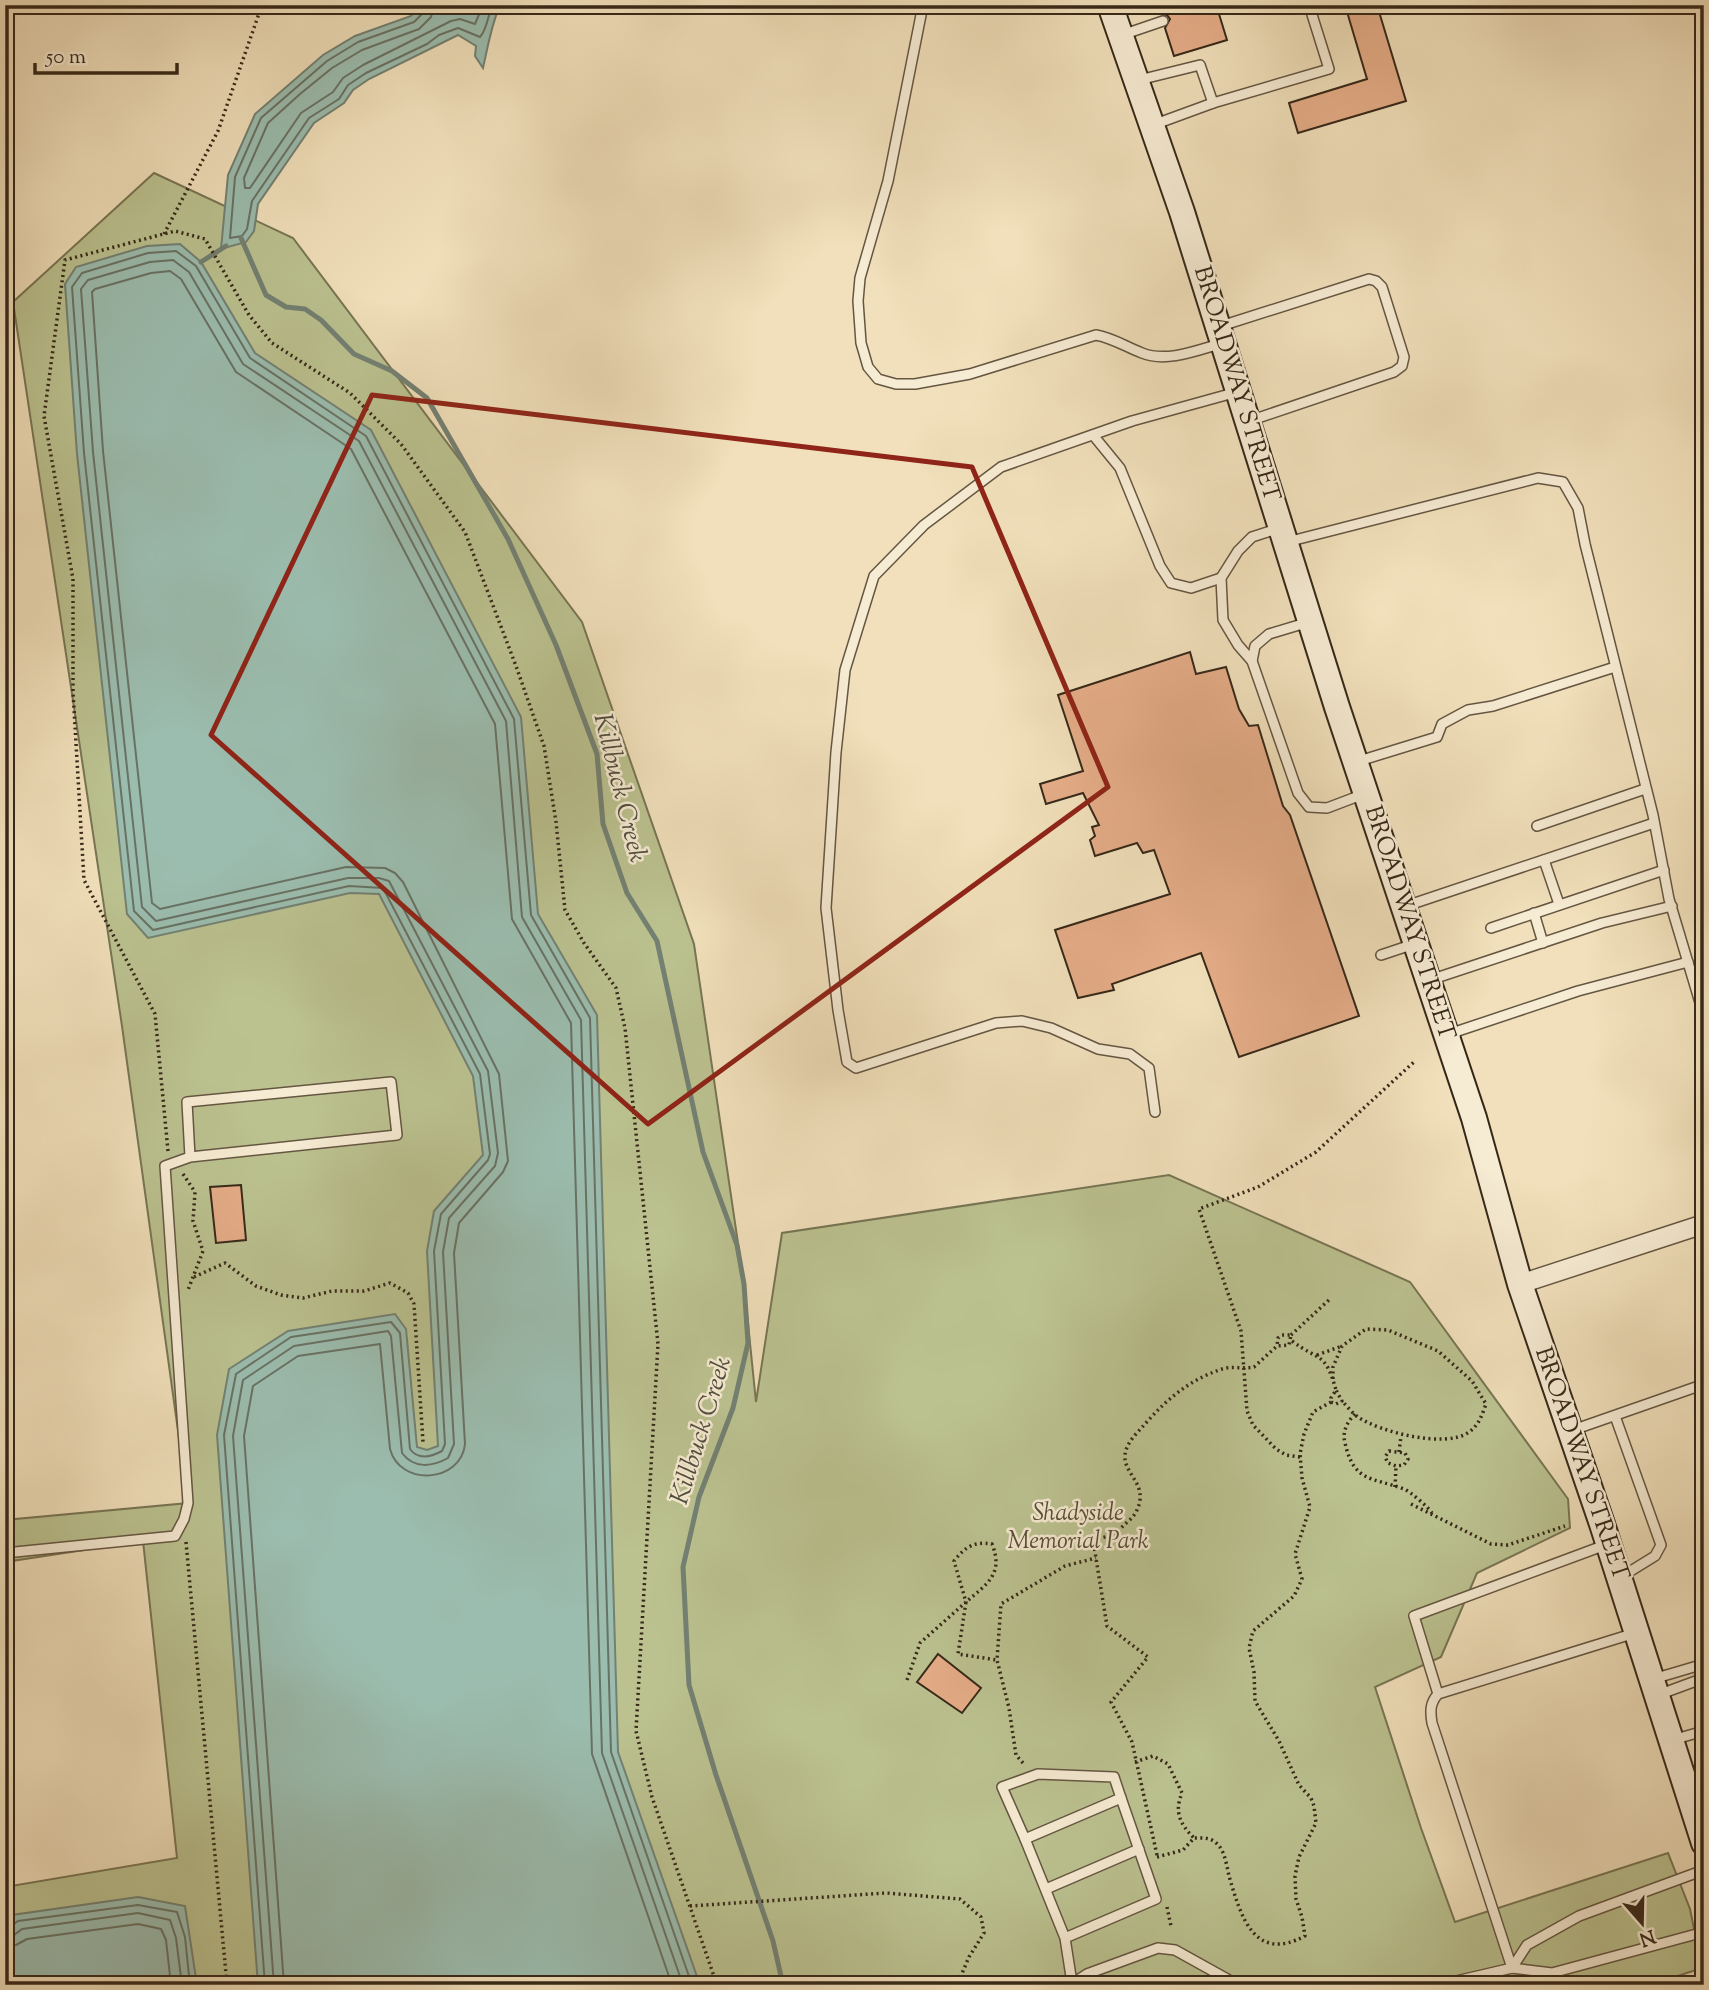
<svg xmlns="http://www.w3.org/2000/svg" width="1709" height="1990" font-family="'Sorts Mill Goudy',serif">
<rect width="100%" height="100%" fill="#f1e0bb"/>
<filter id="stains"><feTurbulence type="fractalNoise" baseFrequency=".00286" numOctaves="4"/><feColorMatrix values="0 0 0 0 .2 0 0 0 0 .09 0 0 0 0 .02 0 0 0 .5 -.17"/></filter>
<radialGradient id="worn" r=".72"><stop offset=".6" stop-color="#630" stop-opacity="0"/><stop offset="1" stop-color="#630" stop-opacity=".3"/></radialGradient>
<path fill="#bbc290" stroke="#787554" stroke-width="2" d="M154,173L293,238L582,622L694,944L744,1284L756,1402L782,1233L1169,1175L1410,1282L1568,1499L1570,1528L1477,1573L1441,1657L1375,1687L1421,1828L1455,1922L1668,1853L1690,1909L1702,1968L1650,1985H5V1887L177,1858L143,1541L5,1562V1520L188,1503L122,1026L13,302Z"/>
<g fill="#9bbdaf" stroke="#738173" stroke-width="2">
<path d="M420,5H500C491,26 488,46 483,68L475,56L476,46L458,35L369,79L353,90L344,103L314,123L258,204L254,231L246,242L221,249L228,175L255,114L323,55L355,36L411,16Z"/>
<path d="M180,244L201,262L255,353L371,430L521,717L538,914L597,1015L618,1752L700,1985H258L217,1435L229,1369L288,1331L395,1314L406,1329L417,1447L427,1450L438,1446L427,1251L434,1211L483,1155L473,1076L379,894L350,893L148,938L127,914L77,454L65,284L76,267L147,246Z"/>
<path d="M138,1897L185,1906L197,1985H5V1924L12,1915Z"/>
</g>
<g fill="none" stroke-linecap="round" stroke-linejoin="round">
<g stroke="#687264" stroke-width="2">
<path d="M425,5L424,12L414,22L358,42L327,61L261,118L235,177L230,238L242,236L247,229L252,201L309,118L339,99L348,85L366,73L427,44L439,35L458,28L480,37C487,29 488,16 492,5"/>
<path d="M434,5L431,17L419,29L362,50L332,68L300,94L268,123L244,178L245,188H250L301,113L333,92L343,78L363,65L451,21L460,19L475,24L483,5"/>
<path d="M5,1927L11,1926L18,1921L138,1905L177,1912L185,1937L190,1985"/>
<path d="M5,1936L14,1935L22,1929L138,1913L170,1920L176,1938L182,1985"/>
<path d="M5,1947L16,1945L27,1939L138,1924L161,1929L166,1940L171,1985"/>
<path d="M265,1985L224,1435L236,1374L291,1337L391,1322L400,1333L410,1449C418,1460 431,1457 442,1451L445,1444L434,1251L441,1214L488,1160L490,1154L480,1074L383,888L349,886L153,930L134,911L84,453L72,287L82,273L148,253L176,251L196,266L250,358L366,436L514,719L531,915L590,1018L611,1752L692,1985"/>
<path d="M274,1985L233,1436L243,1380L294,1346L388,1331L391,1336L402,1453C414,1469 432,1467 448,1458L454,1444L443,1252L449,1218L495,1166L498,1153L488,1071L389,881L379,878H348L156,921L142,907L93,452L81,289L88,280L150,262L173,260L189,272L243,364L359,441L506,721L522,917L581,1020L602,1753L683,1985"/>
<path d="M284,1985L244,1436L253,1386L298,1356L380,1344L390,1449C400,1487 461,1483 465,1444L454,1253L459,1223L503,1172L508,1161L499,1074L403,882L395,873L385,868L346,867L160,909L152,903L103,451L92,292L95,289L151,273L170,271L181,279L236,372L351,449L495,724L512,919L571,1023L592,1754L672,1985"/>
</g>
<g stroke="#738173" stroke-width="5">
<path d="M241,238L266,295L286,307L305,309L321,320L354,354L392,371L427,398L508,539L556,645L597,754L603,824L627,893L657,941L703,1152L737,1245L744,1284L748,1343L733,1408L699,1497L683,1567L689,1685L716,1775L773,1941L783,1985"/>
<path d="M201,262L226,246"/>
</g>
</g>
<g fill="#e5ad88" stroke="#362819" stroke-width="2">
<path d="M1159,5H1210L1212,12L1219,14L1227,40L1174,56L1165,28L1170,19L1167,15L1161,14Z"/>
<path d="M1345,5H1377L1406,101L1298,133L1289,103L1367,79Z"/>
<path d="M1190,652L1196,674L1226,667L1239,709L1249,726L1258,725L1283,806L1290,815L1359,1016L1239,1057L1201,953L1112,984L1114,990L1078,998L1055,930L1170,894L1154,850L1143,853L1137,843L1095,856L1090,840L1095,836L1092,827L1099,825L1083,793L1046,804L1040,784L1083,771L1058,695Z"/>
<path d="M241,1185L246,1240L216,1243L210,1187Z"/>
<path d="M938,1654L981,1688L962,1713L917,1682Z"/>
</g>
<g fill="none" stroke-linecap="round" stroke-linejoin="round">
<g stroke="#655642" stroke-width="12">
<g id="lane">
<path d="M923,5L888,181L860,278L858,301L861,343L868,367L878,379L896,384H915L970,374L1096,335C1113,338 1126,347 1142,353C1167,363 1198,350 1223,343"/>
<path d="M1217,7L1226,5"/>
<path d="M1122,35L1163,21"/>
<path d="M1139,80L1200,65L1213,103"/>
<path d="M1153,125L1213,103L1329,69L1309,5"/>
<path d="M1221,326L1369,279L1376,281L1382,287L1404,357L1402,366L1394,372L1249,421"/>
<path d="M1093,435L1120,468L1160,566L1171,583L1191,588L1221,578"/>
<path d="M1280,528L1252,537L1238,551L1221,578L1223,620L1238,645L1252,661L1298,793L1309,807L1327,808L1364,794"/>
<path d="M1287,542L1538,478L1563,482L1578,508L1585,544L1653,815L1669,899L1704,1016"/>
<path d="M1252,661L1255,646L1269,634L1309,622"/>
<path d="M1359,761L1437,737L1442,724L1468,710L1493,706L1615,667"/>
<path d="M1537,826L1645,789"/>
<path d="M1544,860L1559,904"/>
<path d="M1406,906L1654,823"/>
<path d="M1534,913L1543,943"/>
<path d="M1491,928L1664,870"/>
<path d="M1381,955L1414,944"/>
<path d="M1430,980L1602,923L1672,906"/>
<path d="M1449,1034L1578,991L1688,962"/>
<path d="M1155,1112L1149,1068L1130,1054L1098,1049L1051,1028L1022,1021L996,1023L856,1068L847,1062L838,1010L826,908L836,752L845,670L874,576L924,525L1001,467L1132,421L1237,392"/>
<path d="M1615,1416L1661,1545L1655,1556L1621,1577"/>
<path d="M1573,1430L1696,1387H1704"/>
<path d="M5,1553L175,1536L184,1519L188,1503L165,1166L190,1157L397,1135L391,1082L187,1102L190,1157"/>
<path d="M1653,1679L1704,1664"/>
<path d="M1438,1694L1414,1616L1608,1544"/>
<path d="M1658,1695L1704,1678"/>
<path d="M1672,1740L1704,1731"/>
<path d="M1025,1839L1002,1787L1038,1774L1114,1777L1121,1798"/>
<path d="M1046,1889L1139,1849"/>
<path d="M1065,1938L1156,1899L1121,1798L1025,1839L1065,1938L1072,1983"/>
<path d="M1512,1968L1432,1723C1430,1711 1430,1703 1438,1694L1635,1633"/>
<path d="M1512,1968L1527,1945L1579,1916L1704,1870"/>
<path d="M1070,1985L1087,1974L1158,1948L1175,1950L1238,1985"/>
<path d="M1439,1985L1512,1968L1552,1973L1704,1932"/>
</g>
</g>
<g stroke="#655642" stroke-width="21">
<path id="street" d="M1520,1284L1704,1224"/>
</g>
<g stroke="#362819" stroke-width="28">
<path id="secondary" d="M1110,5L1182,212L1337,707L1474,1118L1520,1284L1602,1524L1704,1843"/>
</g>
<g stroke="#362819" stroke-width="3.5" stroke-dasharray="2 3.5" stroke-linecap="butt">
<path d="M164,234L218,131L262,5"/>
<path d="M168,1151L155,1014L84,880L73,692V579L44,416L65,260L175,231L205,239L249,315L272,343L350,393L401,444L465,532L516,666L544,746L556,822L565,910L584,943L616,988L625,1028L658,1344L636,1731L652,1797L717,1985"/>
<path d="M183,1174L195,1192L193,1221L203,1251L188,1290"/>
<path d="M194,1277L225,1263L256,1286L281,1295L303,1298L332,1291H364L390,1283L408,1293L414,1304L423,1442"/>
<path d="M1291,1335L1330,1299"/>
<path d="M1292,1341C1320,1362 1325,1351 1336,1390L1331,1398V1402L1336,1404L1342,1401L1336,1390"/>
<path d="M1317,1355L1342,1346"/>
<path d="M1333,1379V1367L1342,1346L1366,1329L1388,1330L1438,1351L1472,1381L1486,1404C1482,1415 1479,1425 1469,1432C1446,1449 1380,1432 1358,1417C1352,1413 1347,1406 1342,1401"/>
<path d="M1355,1414C1347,1422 1342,1432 1345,1443C1354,1483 1372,1477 1404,1489C1411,1492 1428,1507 1432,1513"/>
<path d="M1389,1451L1405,1453L1408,1459L1404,1465L1396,1466L1388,1463L1385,1457Z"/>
<path d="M1399,1452L1401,1436"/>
<path d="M1300,1457L1286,1455L1276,1449L1253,1425L1247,1411L1241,1331L1199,1209L1258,1187L1316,1152L1415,1061"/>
<path d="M1395,1487L1396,1466"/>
<path d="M1411,1504L1491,1544L1508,1545L1565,1526"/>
<path d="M186,1542L227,1985"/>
<path d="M907,1680L920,1643L966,1602L954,1561C965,1547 974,1541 992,1544C1004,1574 987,1584 966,1602L958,1654L997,1660"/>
<path d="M1135,1762L1153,1756L1168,1764L1182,1793C1174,1812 1180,1824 1194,1838"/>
<path d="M1023,1763L1016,1755L1009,1708L997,1660L1001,1604L1065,1566L1096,1558"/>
<path d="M1157,1855L1132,1742L1111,1702L1148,1657L1107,1626L1093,1540L1117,1534C1122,1524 1133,1520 1137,1510C1149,1484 1123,1474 1125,1455C1126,1443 1137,1433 1145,1424C1167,1399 1189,1380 1222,1369C1232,1366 1244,1369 1254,1367L1277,1346L1289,1345L1291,1335H1282L1278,1338L1277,1346"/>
<path d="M1157,1857L1183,1850L1194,1838C1204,1838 1212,1837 1219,1846C1225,1853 1227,1867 1229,1876C1241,1917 1254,1963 1305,1936L1302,1917L1296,1899L1295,1876L1299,1857L1316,1823L1314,1806L1311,1798L1299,1785L1279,1741L1255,1701L1254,1672L1249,1648L1253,1631L1294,1596L1302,1579L1295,1554L1310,1507L1302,1478L1300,1454L1304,1434L1313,1412L1331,1402"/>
<path d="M690,1906L886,1893L960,1899L981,1917L984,1933L969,1957L960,1978L962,1985"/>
<path d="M1167,1907L1171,1926"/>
</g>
<use href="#lane" stroke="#f6ebd3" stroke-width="9"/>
<use href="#street" stroke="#f6ebd3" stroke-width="18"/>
<use href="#secondary" stroke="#f6ebd3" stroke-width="24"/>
</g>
<path fill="none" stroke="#8f2418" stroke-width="5" stroke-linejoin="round" d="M372,395L972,467L1108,787L648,1124L211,735Z"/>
<g text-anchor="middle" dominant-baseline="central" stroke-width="5" stroke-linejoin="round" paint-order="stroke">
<g font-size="24" fill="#362819" stroke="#f6ebd3">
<text transform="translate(1236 384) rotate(73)">BROADWAY STREET</text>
<text transform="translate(1409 923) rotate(72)">BROADWAY STREET</text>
<text transform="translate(1581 1464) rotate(71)">BROADWAY STREET</text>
</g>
<g font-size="24" font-style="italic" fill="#574e37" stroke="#f6ebd3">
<text x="1078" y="1514">Shadyside<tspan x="1078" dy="28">Memorial Park</tspan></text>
</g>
<g font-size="26" font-style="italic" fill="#4f4d3e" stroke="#f6ebd3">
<text transform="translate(619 788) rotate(76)">Killbuck Creek</text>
<text transform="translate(702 1431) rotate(-73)">Killbuck Creek</text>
</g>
</g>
<rect width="1709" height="1990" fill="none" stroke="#f1e0bb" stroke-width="28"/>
<rect x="7" y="7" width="1695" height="1976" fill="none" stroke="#362819" stroke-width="3.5"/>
<rect x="14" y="14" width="1681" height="1962" fill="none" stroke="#362819" stroke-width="2"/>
<g transform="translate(1642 1923) rotate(160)" stroke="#f6ebd3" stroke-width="5" paint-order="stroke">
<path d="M0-5L12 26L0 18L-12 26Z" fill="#362819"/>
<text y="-10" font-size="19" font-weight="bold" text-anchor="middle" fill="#362819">N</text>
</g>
<path d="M35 63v10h142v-10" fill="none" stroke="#362819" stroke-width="3.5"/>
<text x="46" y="63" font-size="21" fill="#362819" stroke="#f6ebd3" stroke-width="5" paint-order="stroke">50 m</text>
<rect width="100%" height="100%" filter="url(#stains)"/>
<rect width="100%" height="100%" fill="url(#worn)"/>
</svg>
